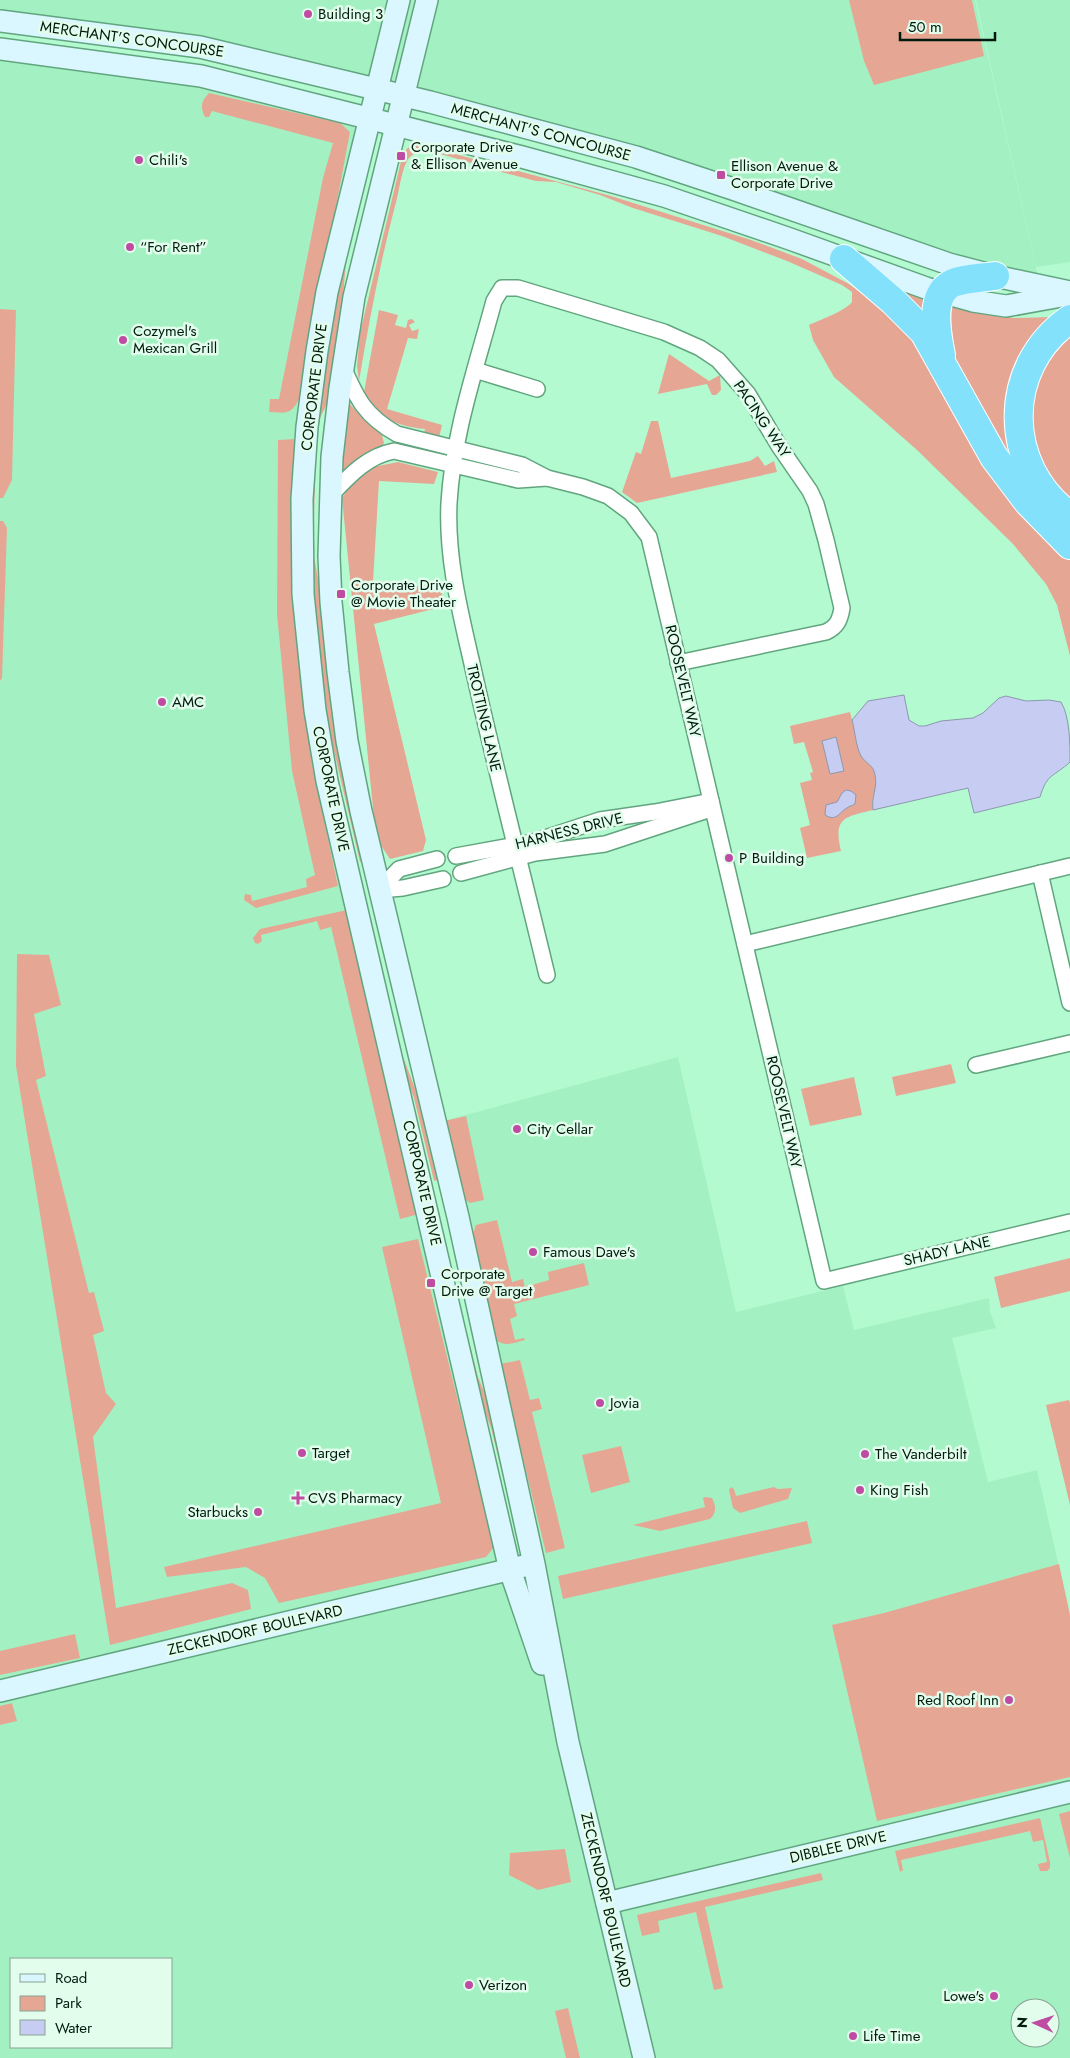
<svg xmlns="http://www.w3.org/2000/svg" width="1070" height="2058" font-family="Jost,sans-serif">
<rect width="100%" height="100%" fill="#b4fad1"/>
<g fill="#a3f1c3" fill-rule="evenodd">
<path d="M0,0H975L1040,285L892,245L377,90L0,21Z"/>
<path d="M976,0H1070V262L1036,267Z"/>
<path d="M0,49L62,57L370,118L317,351L310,665L510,1569L533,1564L444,1121L678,1057L736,1312L843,1286L854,1330L989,1298L990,1312L996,1328L952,1338L988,1482L1037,1470L1070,1615V2058H0ZM11,1959H171V2047H11ZM1020,2008H1050V2038H1020Z"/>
</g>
<g fill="#e5a794">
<path d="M849,0H972L984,56L874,85L864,61Z"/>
<path d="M209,93L340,123L350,132L300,398C290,415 288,413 269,412L270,399H279L323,178L333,143L212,111L209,117H205C200,107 201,101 209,93Z"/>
<path d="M418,144L611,196L751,240L802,259L849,284L912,330L1070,556V656L1057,605L1046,584L1013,544L917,450L834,377L813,340L809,325C822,319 845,311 852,302V292L842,285L787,261L722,236L633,208L600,195L556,182L536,181L505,173L434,152C423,151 413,151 407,161C401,172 399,193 395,206C380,263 369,322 359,381L357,366L360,333L403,153L411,145Z"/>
<path d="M346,261L341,321L330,398L320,418L316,417L327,325Z"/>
<path d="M892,285L930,299V324Z"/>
<path d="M946,306L1014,318L1053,317L1010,414L1070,541L951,373Z"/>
<path d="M0,309L16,310L12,480L3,498H0Z"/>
<path d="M379,310L398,315L395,325L406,328L408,320L412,319L415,322L409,325L412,331L419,329L417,339L408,338L387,409L442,425L439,438L424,435L425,429C394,426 380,418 364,392Z"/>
<path d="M1070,326V509L1026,442L1030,375Z"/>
<path d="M669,354L709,381L720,375L721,390L716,395H712L707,384L658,394Z"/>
<path d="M349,403L363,419L382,435L384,443L380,449L342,471L341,467Z"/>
<path d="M651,421H658L671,478L750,461L758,456L765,466L774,461L777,472L637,503L622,492L636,452L641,454Z"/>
<path d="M295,439L293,584L297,632L312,764L338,886L256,908L244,900L245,894L251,895L252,901L307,887L306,879L315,875L292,771L277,614L278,440Z"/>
<path d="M316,450L313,551L321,595L332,709L343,774L363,861L360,862L327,721L317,689L310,502Z"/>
<path d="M398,462L438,472L434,484L379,481L373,582L420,586L439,582L445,606L374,624L426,840L423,851L390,859L376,838L342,498L348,489L373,467Z"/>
<path d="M0,521H3L7,528L2,678L0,681Z"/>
<path d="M850,712C854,726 856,741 861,754C864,762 874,765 876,776C878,788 871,797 873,810C844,817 833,818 841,851L807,858L800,828L810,825L800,783L812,780L810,773L813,772L804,742L794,744L790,726Z"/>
<path d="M347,910L419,1214L400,1219L331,927L320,930L317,921L261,935L262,941L258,944L255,943L253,938L260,929Z"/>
<path d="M17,954L49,955L61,1005L34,1014L46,1076L36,1080L89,1293L94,1292L104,1331L93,1335L106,1393L116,1404L93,1437L116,1608L232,1583L248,1590L251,1609L110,1645L16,1066Z"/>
<path d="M400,1049L419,1099L438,1180L434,1181L414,1098L401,1064Z"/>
<path d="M951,1064L956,1083L896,1096L892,1077Z"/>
<path d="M854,1077L862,1115L810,1126L801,1089Z"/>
<path d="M466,1116L484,1200L470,1203L460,1195L444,1121Z"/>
<path d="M497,1220L512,1282L523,1279L525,1287L549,1280L548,1272L584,1263L589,1285L514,1304L517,1316L510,1319L515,1340L524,1338L525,1340C513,1343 506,1347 495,1340L471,1239L476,1225Z"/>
<path d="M418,1239L494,1547L486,1557L279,1603L265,1578L246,1567L167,1577L164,1567L441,1503L382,1247Z"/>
<path d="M445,1246L478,1377L493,1413L517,1533L491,1428L477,1392Z"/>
<path d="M1070,1258V1291L1001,1308L994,1277Z"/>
<path d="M520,1360L530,1400L539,1398L542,1409L532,1412L565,1548L546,1553L500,1364Z"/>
<path d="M1069,1400L1070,1403V1505L1046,1405Z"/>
<path d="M621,1446L630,1482L591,1493L582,1455Z"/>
<path d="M731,1487L734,1489L736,1496L774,1487L778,1489L792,1488L788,1499L740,1513L733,1508L729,1490Z"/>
<path d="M705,1497L712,1498C716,1506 717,1512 710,1519L660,1531L633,1525L705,1507L703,1498Z"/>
<path d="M807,1521L812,1543L563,1599L558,1576Z"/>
<path d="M1059,1564L1070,1615V1777L877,1821L832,1625L884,1613Z"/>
<path d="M75,1634L80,1658L0,1675V1651Z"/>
<path d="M12,1703L17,1721L0,1725V1706Z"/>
<path d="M1070,1811V1858L1059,1814Z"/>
<path d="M1040,1818L1050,1862V1868L1047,1871H1040L1038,1864L1047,1862L1043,1840L1033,1842L1030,1831L901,1860L903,1870L900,1872L895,1851Z"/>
<path d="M565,1849L571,1882L538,1890L509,1875L510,1853Z"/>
<path d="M821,1873L823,1880L705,1907L723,1988L714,1990L696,1912L658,1921L660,1932L642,1936L637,1915Z"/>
<path d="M568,2008L580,2058H566L555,2011Z"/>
</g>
<g fill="#c7cdf2" stroke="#8b98ad">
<path d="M904,695L909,720L919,726H925L941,721L973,718L983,713L999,698L1006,696L1026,701L1049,700L1061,702C1070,717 1070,744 1070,762C1054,777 1047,773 1040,797L974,813L968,788L873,810C871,797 878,787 875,775C874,765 865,763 861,756C856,747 855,731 852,720L868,701Z"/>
<path d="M836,737L844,771L830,774L822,741Z"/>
<path d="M846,790L851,791L856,795L855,804C852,806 849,806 847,808C838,813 837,822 825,815L826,805L837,802L842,793Z"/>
</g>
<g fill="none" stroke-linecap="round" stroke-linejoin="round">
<g stroke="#61a57e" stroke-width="18">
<g id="street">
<path d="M343,367C357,399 365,416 397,434L522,465L547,478L583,487L608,496L631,513L649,537L824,1281L1070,1222"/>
<path d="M475,370L537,389"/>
<path d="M330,496C349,476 367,456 394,451L518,480L547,478"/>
<path d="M456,856L533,842L600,820L655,812L711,801"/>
<path d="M461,873L535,853L605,844L711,809"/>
<path d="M1040,873L1070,1003"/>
<path d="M379,890L399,869L437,859"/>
<path d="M379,890L403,888L443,879"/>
<path d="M745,944L1070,866"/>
<path d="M547,975C524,879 499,783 477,686C464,626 446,565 449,503C453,434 476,368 494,301L502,288H518L664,332L700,348L718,360L748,394L779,446L810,491L816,504L826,540L842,608C840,620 837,627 826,632L678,663"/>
<path d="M976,1065L1070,1043"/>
</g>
</g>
<g stroke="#61a57e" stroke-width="24">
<g id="secondary">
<path d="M399,0L327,292L317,351L307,427L302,499L303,594L315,710L327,781L510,1570L542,1664"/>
<path d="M427,0L354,297L340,388L332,457L329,556L331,602L338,672L347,741L361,811L458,1217L534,1564L568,1742L644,2058"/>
<path d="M0,21L200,47L430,102L636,157L733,189L949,264L995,276L1070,292"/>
<path d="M0,49L201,76L522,157L664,196L790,239L926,288L973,301L1006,306L1067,295"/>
<path d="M0,1691L524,1566"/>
<path d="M607,1903L1070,1792"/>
</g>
</g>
<g stroke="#fff" stroke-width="30">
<g id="highway">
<path d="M844,259L894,302L924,332L994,457L1028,502L1070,545"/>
<path d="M1070,319C1001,367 1002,467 1070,516"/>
<path d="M941,355C937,335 928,294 953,283C965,278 982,278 995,276"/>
</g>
</g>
<use href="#street" stroke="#fff" stroke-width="15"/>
<use href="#secondary" stroke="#daf6fe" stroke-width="21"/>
<use href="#highway" stroke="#84e1fb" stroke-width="28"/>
</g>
<g fill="#bf4ba3" stroke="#e2fdec" stroke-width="2">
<circle cx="308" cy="14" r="5"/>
<rect x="396" y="151" width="10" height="10" rx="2.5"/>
<circle cx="139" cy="160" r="5"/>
<rect x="716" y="170" width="10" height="10" rx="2.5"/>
<circle cx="130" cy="247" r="5"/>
<circle cx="123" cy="340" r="5"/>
<rect x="336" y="589" width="10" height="10" rx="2.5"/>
<circle cx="162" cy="702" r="5"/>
<circle cx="729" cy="858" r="5"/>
<circle cx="517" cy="1129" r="5"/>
<circle cx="533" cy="1252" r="5"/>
<rect x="426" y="1278" width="10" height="10" rx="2.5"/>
<circle cx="600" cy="1403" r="5"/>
<circle cx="302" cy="1453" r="5"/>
<circle cx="865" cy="1454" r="5"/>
<circle cx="860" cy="1490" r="5"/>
<path d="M295.5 1490.5h5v5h5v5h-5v5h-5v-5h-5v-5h5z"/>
<circle cx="258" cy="1512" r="5"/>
<circle cx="1009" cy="1700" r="5"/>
<circle cx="469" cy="1985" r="5"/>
<circle cx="994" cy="1996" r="5"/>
<circle cx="853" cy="2036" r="5"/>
</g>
<g text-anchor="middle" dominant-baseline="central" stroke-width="5" stroke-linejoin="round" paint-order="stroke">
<g font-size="15" fill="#001b0d" stroke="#e2fdec" text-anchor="start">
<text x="318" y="14">Building 3</text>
<text x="411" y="147">Corporate Drive<tspan x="411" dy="17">&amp; Ellison Avenue</tspan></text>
<text x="149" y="160">Chili's</text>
<text x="731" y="166">Ellison Avenue &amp;<tspan x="731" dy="17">Corporate Drive</tspan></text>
<text x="140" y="247">“For Rent”</text>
<text x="133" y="331">Cozymel's<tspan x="133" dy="17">Mexican Grill</tspan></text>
<text x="351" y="585">Corporate Drive<tspan x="351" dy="17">@ Movie Theater</tspan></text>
<text x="172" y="702">AMC</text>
<text x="739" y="858">P Building</text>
<text x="527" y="1129">City Cellar</text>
<text x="543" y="1252">Famous Dave's</text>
<text x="441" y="1274">Corporate<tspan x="441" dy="17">Drive @ Target</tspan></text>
<text x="610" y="1403">Jovia</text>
<text x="312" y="1453">Target</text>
<text x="875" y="1454">The Vanderbilt</text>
<text x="870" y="1490">King Fish</text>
<text x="308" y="1498">CVS Pharmacy</text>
<text x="248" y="1512" text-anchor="end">Starbucks</text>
<text x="999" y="1700" text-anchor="end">Red Roof Inn</text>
<text x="479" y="1985">Verizon</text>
<text x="984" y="1996" text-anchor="end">Lowe's</text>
<text x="863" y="2036">Life Time</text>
</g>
<g font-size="15" fill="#001b0d" stroke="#e2fdec">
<text transform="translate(132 39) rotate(8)">MERCHANT'S CONCOURSE</text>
<text transform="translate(541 132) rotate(15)">MERCHANT'S CONCOURSE</text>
<text transform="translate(314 387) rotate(-83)">CORPORATE DRIVE</text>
<text transform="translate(762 419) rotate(56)">PACING WAY</text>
<text transform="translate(683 681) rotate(77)">ROOSEVELT WAY</text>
<text transform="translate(484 718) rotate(77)">TROTTING LANE</text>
<text transform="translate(331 789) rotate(78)">CORPORATE DRIVE</text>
<text transform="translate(569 831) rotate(-14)">HARNESS DRIVE</text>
<text transform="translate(784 1112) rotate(77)">ROOSEVELT WAY</text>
<text transform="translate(422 1183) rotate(77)">CORPORATE DRIVE</text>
<text transform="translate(947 1251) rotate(-13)">SHADY LANE</text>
<text transform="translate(255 1630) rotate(-13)">ZECKENDORF BOULEVARD</text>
<text transform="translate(838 1847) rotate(-13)">DIBBLEE DRIVE</text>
<text transform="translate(606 1900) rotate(77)">ZECKENDORF BOULEVARD</text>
</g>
</g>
<rect x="10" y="1958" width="162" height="90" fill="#e2fdec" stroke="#88a393"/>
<rect x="20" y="1974" width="25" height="8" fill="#daf6fe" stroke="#88a393"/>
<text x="55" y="1983" font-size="15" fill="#001b0d">Road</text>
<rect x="20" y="1996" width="25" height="15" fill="#e5a794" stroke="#88a393"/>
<text x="55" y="2008" font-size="15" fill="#001b0d">Park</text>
<rect x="20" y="2020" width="25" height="15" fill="#c7cdf2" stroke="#88a393"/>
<text x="55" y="2033" font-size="15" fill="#001b0d">Water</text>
<g transform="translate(1035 2023) rotate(273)"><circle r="24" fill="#e2fdec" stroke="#88a393"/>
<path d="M0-4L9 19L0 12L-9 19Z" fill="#bf4ba3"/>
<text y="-8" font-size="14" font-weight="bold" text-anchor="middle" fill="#001b0d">N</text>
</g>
<path d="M900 32v8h95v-8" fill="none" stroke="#001b0d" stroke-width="2.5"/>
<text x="908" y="32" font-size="15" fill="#001b0d" stroke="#e2fdec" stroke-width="4" paint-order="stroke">50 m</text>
</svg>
